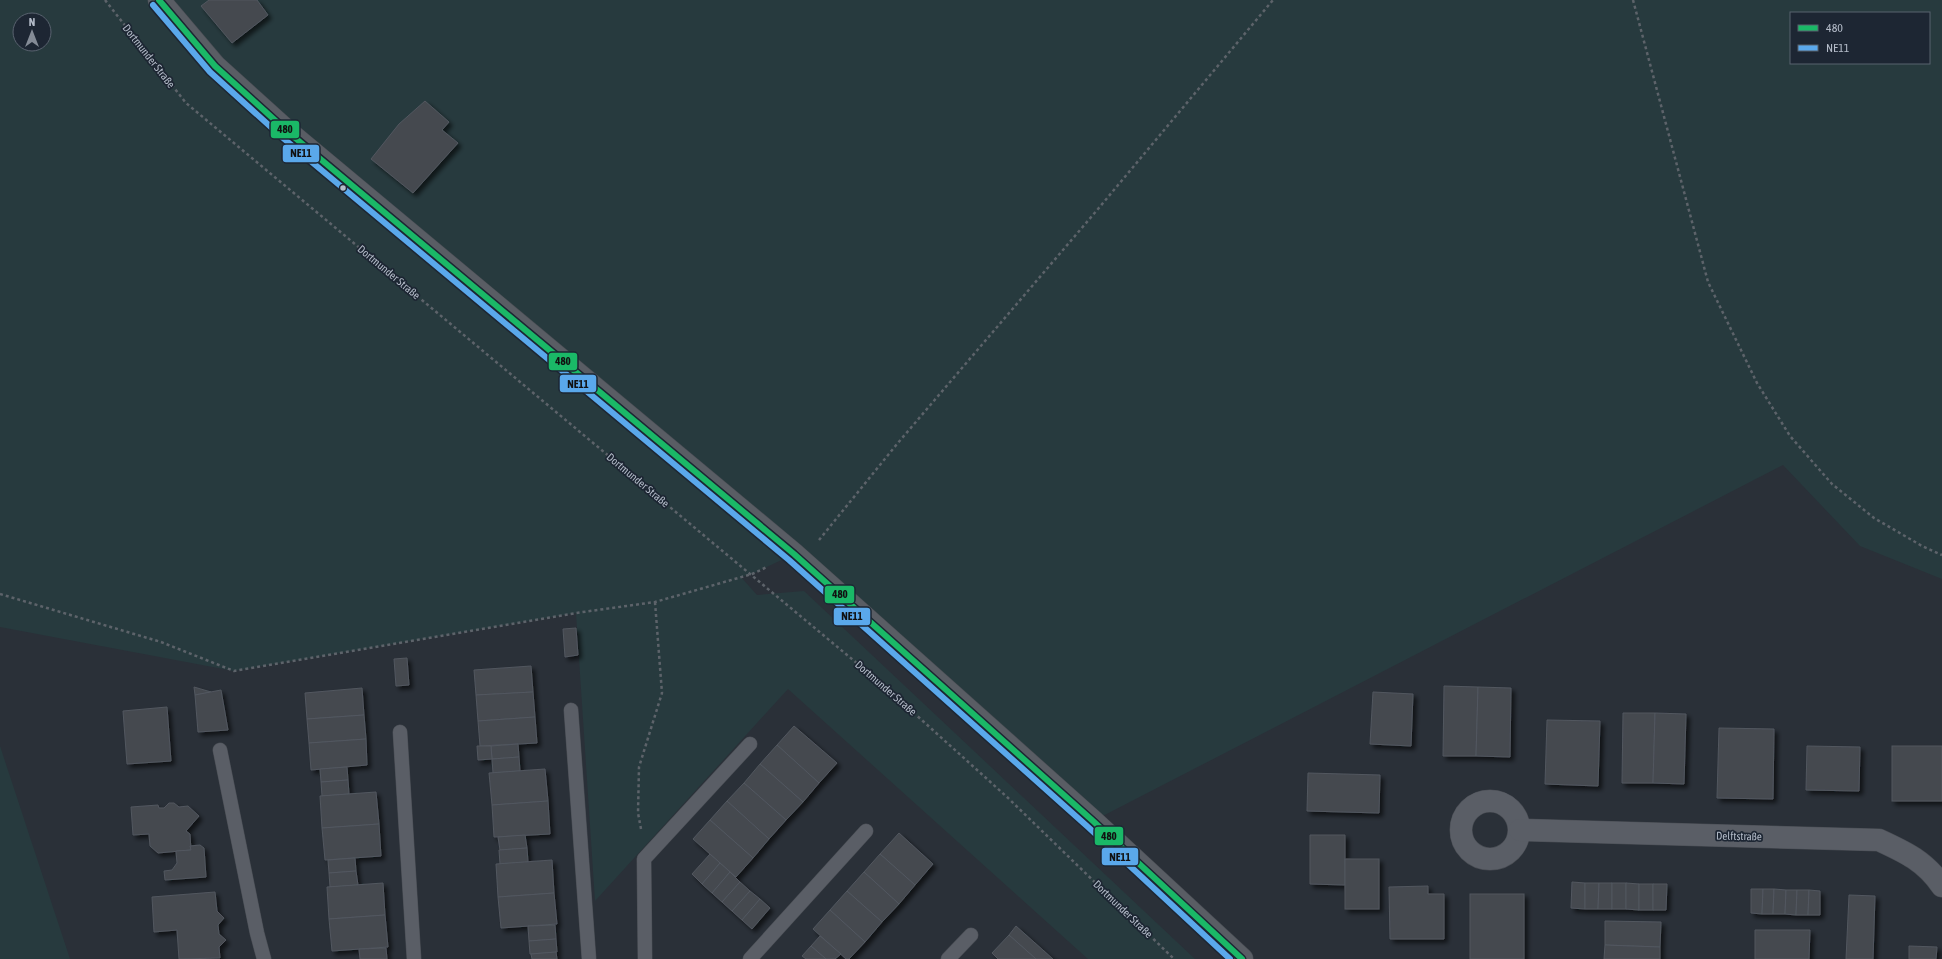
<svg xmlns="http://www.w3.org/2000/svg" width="1942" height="959" font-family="'Asap Condensed',sans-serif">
<defs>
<filter id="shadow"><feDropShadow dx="3.5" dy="3.5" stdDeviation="2" flood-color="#0009"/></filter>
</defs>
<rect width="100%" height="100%" fill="#2a3038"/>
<g fill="#273a3e" fill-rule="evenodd">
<path d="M0,0H1942V579L1860,546L1783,465L1093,821L794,554L752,574L741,577L757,595L804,591L1195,959H1088L788,689L595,901L576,613L234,671L0,627ZM1791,13H1929V63H1791ZM20,20H44V44H20Z"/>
<path d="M0,746L70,959H0Z"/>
</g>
<g fill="#444950" stroke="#52575f" filter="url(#shadow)">
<path d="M209,0H257L268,15L232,43L201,6Z"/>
<path d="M425,101L449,122L442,130L458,143L413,193L371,159L399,124Z"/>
<path d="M576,628L578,655L565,657L563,629Z"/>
<path d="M407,658L409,685L396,686L394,659Z"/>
<path d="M531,666L533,692L476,695L474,670Z"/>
<path d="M1444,686L1478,687L1476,756H1443Z"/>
<path d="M194,687L211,692L195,695Z"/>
<path d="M1478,687L1511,688L1510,757L1476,756Z"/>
<path d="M362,688L364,715L307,719L305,693Z"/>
<path d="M221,690L228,730L198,732L195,695Z"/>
<path d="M533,692L535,717L478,721L476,695Z"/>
<path d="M1373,692L1413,694L1411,746L1370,744Z"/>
<path d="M167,707L171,761L127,764L123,711Z"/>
<path d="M1623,713H1655L1653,783H1622Z"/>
<path d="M1655,713L1686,714L1684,784L1653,783Z"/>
<path d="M364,715L366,739L309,743L307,719Z"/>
<path d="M535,717L537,743L480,746L478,721Z"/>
<path d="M1547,720L1600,721L1598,786L1545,784Z"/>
<path d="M794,726L837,763L819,783L777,745Z"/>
<path d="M1719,728L1774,729L1773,799L1717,798Z"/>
<path d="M366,739L367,765L311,770L309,743Z"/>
<path d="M518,744L519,757L492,759L491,746Z"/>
<path d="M777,745L819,783L803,802L760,764Z"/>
<path d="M477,746H491L492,759L478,760Z"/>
<path d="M1807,746L1860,747L1859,791L1806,790Z"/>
<rect x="1892" y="746" width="50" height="55"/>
<path d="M519,757L520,771L493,773L492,759Z"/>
<path d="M760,764L803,802L786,820L744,783Z"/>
<path d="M347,767L348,780L321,782L320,769Z"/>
<path d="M545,769L548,801L492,805L489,773Z"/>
<path d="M1308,773L1380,775L1379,813L1307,811Z"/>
<path d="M348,780L349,794L322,796L321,782Z"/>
<path d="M744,783L786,820L769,839L727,801Z"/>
<path d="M376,792L379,824L322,828L320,796Z"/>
<path d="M548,801L550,834L494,837L492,805Z"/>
<path d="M727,801L769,839L753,858L710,820Z"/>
<path d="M169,803H174L179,807L188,806L199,816L186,831L190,834L191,850L158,853L150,846L149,834L133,835L131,807L158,805L159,808H164Z"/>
<path d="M710,820L753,858L736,877L693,839Z"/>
<path d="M379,824L381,856L325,860L322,828Z"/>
<path d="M899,833L933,864L915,885L880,854Z"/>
<path d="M525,835L527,848L500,850L498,837Z"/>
<path d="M1310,835H1345V885L1310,884Z"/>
<path d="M200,845L204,848L206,877L165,880L164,871L172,870L177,863L176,851L191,850L190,846Z"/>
<path d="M527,848L528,862L500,864L499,850Z"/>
<path d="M710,854L720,863L702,884L692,874Z"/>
<path d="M880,854L915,885L899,904L864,872Z"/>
<path d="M355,858L356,871L329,873L328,860Z"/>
<rect x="1345" y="859" width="34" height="50"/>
<path d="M552,860L554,893L498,897L496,864Z"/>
<path d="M720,863L730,872L712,893L702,884Z"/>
<path d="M356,871L358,885L330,887L329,873Z"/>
<path d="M730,872L740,882L722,902L712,893Z"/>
<path d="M864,872L899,904L882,922L847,891Z"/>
<path d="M740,882L750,891L732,911L722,902Z"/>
<path d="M1572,882L1585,883V909L1571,908Z"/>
<path d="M383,883L385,915L329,919L327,887Z"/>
<path d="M1585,883H1599L1598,909H1585Z"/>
<path d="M1599,883H1612V909H1598Z"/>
<rect x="1612" y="883" width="14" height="26"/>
<path d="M1626,883L1639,884V910L1626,909Z"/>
<rect x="1639" y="884" width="14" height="26"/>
<path d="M1653,884H1667L1666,910H1653Z"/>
<path d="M1428,886V894H1444V939H1390L1389,887Z"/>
<path d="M1751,889H1763L1762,914L1751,913Z"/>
<path d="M1763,889H1774L1773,914H1762Z"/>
<path d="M1774,889L1786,890L1785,914H1773Z"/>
<path d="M1786,890H1797L1796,915L1785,914Z"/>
<path d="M1797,890H1809L1808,915H1796Z"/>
<path d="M1809,890L1820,891V915H1808Z"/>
<path d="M750,891L760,899L742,920L732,911Z"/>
<path d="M847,891L882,922L865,942L830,910Z"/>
<path d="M215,892L217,911L224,918L218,925L219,934L226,940L219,947L220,958L179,959L177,930L154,932L152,897Z"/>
<path d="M554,893L557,924L501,928L498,897Z"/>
<rect x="1470" y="894" width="54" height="65"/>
<path d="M1849,895L1875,896L1873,959H1846Z"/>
<path d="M760,899L770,908L752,929L742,920Z"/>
<path d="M830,910L865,942L849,959H846L813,929Z"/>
<path d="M385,915L388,947L332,951L329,919Z"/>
<path d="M1605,921L1661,922L1660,947L1605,945Z"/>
<path d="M555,925L556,939L529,941L528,926Z"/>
<path d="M1016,926L1053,959H1036L1009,935Z"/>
<path d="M1755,930H1810L1809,959H1755Z"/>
<path d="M1009,935L1036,959H998L992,953Z"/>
<path d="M820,936L841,954L835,959H826L811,946Z"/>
<path d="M556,939L557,952L530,954L529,941Z"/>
<path d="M1605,945L1660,947V959H1604Z"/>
<path d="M811,946L826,959H806L802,956Z"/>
<path d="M1909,946L1937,947L1936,959H1909Z"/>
<path d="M386,948L387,959H360L359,949Z"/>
<path d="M556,952L557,959H532L531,954Z"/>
</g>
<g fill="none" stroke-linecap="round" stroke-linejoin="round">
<g stroke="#484c53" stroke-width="15">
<g id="service">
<path d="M571,710L589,959"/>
<path d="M400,732L414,959"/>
<path d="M220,750L257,933L264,959"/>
<path d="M645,959L644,859L750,744"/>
<path d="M750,959L866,831"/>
<path d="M948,959L971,935"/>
</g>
</g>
<g stroke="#484c53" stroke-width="23">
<g id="minor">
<circle cx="1490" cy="830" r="29"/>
<path d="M1520,830L1879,840C1905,852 1925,861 1942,886"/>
</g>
</g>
<g stroke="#484c53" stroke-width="23">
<path id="secondary" d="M159,0L215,66L288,132L794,554L1093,821L1242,959"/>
</g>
<g stroke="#5d636a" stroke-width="2.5" stroke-dasharray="3 3" stroke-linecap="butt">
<path d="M105,0L186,103L883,685L1007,797L1174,959"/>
<path d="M1633,0L1708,282L1757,383L1790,436L1832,484L1874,518L1922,546L1942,555"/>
<path d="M819,540L897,444L1098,209L1273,0"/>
<path d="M0,594L161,642L234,671L576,613L655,602L752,574L767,567"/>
<path d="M641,829L638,813L639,767L662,693L655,602"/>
</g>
<use href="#service" stroke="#5a5e66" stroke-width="14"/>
<use href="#minor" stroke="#5a5e66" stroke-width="22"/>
<use href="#secondary" stroke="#595d64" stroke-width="22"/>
<g stroke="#1d2633" stroke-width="9">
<path id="bus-1" d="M159,0L215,66L288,132L794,554L1093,821L1242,959"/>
</g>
<g stroke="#1d2633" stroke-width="9">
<path id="bus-2" d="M153,5L210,72L283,138L789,560L1088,827L1230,959"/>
</g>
<use href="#bus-1" stroke="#1ab867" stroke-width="6"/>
<use href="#bus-2" stroke="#5aa8eb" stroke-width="6"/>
</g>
<circle fill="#b4bcc9" stroke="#1d2633" stroke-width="1.5" cx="343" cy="188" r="3.5"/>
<g text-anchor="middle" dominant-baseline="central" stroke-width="3.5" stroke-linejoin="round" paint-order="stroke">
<g font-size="11" fill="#b4bcc9" stroke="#1d2633">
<text transform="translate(149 56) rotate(52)">Dortmunder Straße</text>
<text transform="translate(389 272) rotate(40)">Dortmunder Straße</text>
<text transform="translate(638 480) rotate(40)">Dortmunder Straße</text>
<text transform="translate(886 688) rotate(41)">Dortmunder Straße</text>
<text transform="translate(1739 836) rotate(1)">Delftstraße</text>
<text transform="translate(1123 909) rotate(44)">Dortmunder Straße</text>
</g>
</g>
<g stroke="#1d2633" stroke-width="1.5">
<rect x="270" y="120" width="30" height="19" rx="4" fill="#1ab867"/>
<rect x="282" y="144" width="38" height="19" rx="4" fill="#5aa8eb"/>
<rect x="548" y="352" width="30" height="19" rx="4" fill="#1ab867"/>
<rect x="559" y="374" width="38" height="19" rx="4" fill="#5aa8eb"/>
<rect x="824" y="585" width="31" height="19" rx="4" fill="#1ab867"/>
<rect x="833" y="607" width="38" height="19" rx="4" fill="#5aa8eb"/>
<rect x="1094" y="826" width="30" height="20" rx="4" fill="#1ab867"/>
<rect x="1101" y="847" width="38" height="19" rx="4" fill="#5aa8eb"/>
</g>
<g font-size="11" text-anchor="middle" font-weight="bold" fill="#111">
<text x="285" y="133">480</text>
<text x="301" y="157">NE11</text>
<text x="563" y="365">480</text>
<text x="578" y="388">NE11</text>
<text x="840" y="598">480</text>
<text x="852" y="620">NE11</text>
<text x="1109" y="840">480</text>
<text x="1120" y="861">NE11</text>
</g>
<rect x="1790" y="12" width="140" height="52" fill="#1d2633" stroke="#59626f"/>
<rect x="1798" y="25" width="20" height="6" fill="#1ab867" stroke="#59626f"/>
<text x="1826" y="32" font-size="12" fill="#b4bcc9">480</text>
<rect x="1798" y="45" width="20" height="6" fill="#5aa8eb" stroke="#59626f"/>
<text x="1826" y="52" font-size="12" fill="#b4bcc9">NE11</text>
<g transform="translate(32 32)"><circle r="19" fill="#1d2633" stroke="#59626f"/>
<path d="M0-3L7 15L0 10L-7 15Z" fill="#848b96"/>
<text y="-6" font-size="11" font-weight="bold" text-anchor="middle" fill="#b4bcc9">N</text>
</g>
</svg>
